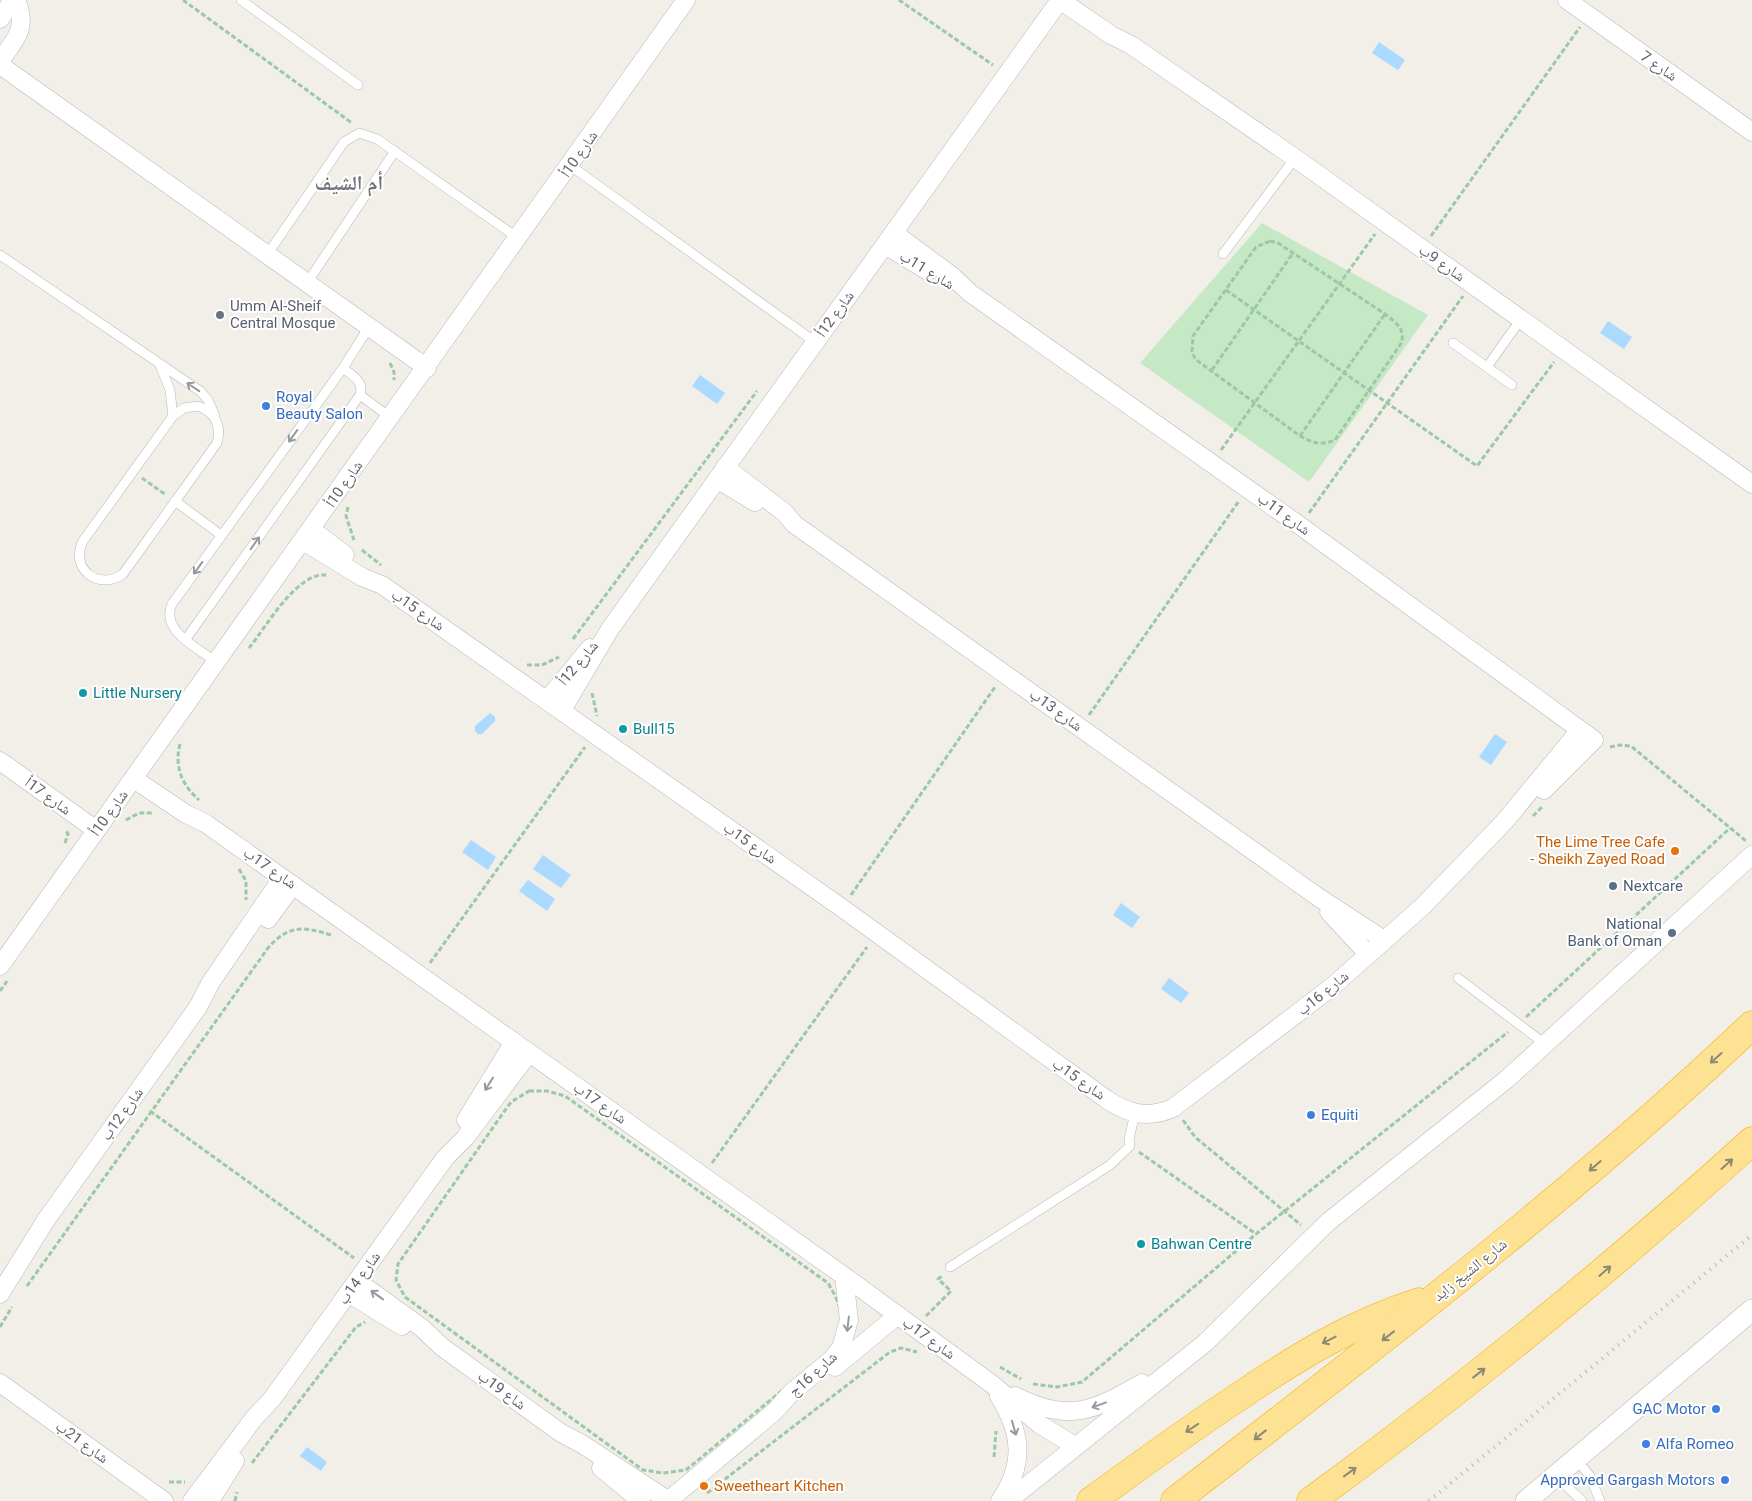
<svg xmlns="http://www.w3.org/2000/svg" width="1752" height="1501" font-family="Roboto,'Noto Naskh Arabic',sans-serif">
<rect width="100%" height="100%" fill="#f1efe8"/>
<path fill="#c5e8c5" d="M1262,223L1428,315L1309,482L1140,363Z"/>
<g fill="#aadaff">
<path d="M1379,42L1405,60L1398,70L1372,53Z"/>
<path d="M1608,321L1632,337L1624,349L1600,333Z"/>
<path d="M700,375L725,393L717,404L692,386Z"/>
<path d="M490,713L495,717V721L482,734H478L475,731V726Z"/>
<path d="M1495,734L1507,742L1491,765L1479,757Z"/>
<path d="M471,840L496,857L488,870L462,852Z"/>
<path d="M543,855L571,875L561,888L533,869Z"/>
<path d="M528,880L555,899L547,911L519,891Z"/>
<path d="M1121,903L1140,917L1132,928L1113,915Z"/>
<path d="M1169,978L1189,993L1181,1003L1161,989Z"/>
<path d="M307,1447L327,1462L321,1471L300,1456Z"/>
</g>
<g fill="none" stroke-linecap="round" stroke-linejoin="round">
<g stroke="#b5b8bc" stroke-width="10">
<g id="service">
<path d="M241,0L358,85"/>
<path d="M571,166L815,342"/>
<path d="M1223,254L1295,158"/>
<path d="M0,255L200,391L208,400L215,416"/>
<path d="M267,255L344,142L359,133L377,139L518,238"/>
<path d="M307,283L395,151"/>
<path d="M1453,343L1512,385"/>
<path d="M160,365L170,390L173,416"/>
<path d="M1487,367L1521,319"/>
<path d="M360,395L391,418"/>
<path d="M198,406C215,412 222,426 217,443L123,574C99,591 69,569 83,541L173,416L184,408Z"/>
<path d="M175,501L221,535"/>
<path d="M186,639L360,395C364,381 353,376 343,368"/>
<path d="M216,662C198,648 160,631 172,604L343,368L369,327"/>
<path d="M1458,978L1545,1044"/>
<path d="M950,1267L1110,1165L1130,1146L1129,1139L1135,1113"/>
<path d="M1576,1459L1590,1476L1600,1501"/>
<path d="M1556,1476L1582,1501"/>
</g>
</g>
<g stroke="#b5b8bc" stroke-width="19">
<g id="minor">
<path d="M1060,0L1111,35L1131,45L1295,158L1752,484"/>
<path d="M1567,0L1752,132"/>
<path d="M0,19L13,0"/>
<path d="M0,61C16,39 28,28 16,0"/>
<path d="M0,65L427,368"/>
<path d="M894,233L952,276L970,293L1299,525L1594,740L1544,790"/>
<path d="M885,245L928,271"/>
<path d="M725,467L785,513L794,524L1318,897L1384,940"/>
<path d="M717,479L755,502"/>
<path d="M311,529L345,555"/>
<path d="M303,541L362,577L382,585L842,908L1106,1099C1128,1114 1148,1119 1173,1108L1333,986L1423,906L1505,821L1580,730"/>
<path d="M547,700L590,648"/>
<path d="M562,710L610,629L1060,0"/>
<path d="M0,761L96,830"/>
<path d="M134,779L186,814L205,823L844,1276L993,1385L1039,1424L1075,1446"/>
<path d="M1329,912L1368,954"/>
<path d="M268,919L293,885"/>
<path d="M0,966L686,0"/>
<path d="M466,1120L514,1042"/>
<path d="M357,1281L422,1328L442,1347L561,1433L582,1444L669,1501"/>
<path d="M348,1293L402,1326"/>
<path d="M0,1294L46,1220L198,1007L211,982L282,878"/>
<path d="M835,1367L898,1315"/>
<path d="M0,1383L164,1501"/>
<path d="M999,1396C1022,1433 1025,1464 1000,1501"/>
<path d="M1015,1396C1070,1423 1093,1411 1142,1383"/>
<path d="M601,1468L641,1501"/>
<path d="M192,1501L255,1417L272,1399L445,1158L465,1138L529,1053"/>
<path d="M210,1501L235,1461"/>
<path d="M668,1501L775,1411L791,1393L831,1360L841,1348L849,1320L844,1276"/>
<path d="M1008,1501L1205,1343L1328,1222L1507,1079L1752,855"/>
</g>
</g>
<g stroke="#b5b8bc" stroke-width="22">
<path id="tertiary" d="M1526,1501L1752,1310"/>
</g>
<g stroke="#f9ab00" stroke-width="29">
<g id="motorway">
<path d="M1091,1501C1139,1466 1187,1431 1237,1398C1294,1359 1352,1323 1419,1302"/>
<path d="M1175,1501C1372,1348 1571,1197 1752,1025"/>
<path d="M1311,1501C1464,1389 1611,1269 1752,1141"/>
</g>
</g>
<g stroke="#9cc7a9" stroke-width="3" stroke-dasharray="5 2.5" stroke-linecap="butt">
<path d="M183,0L352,123"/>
<path d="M899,0L993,65"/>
<path d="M1431,236L1580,27"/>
<path d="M1270,241L1278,243L1385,314C1396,323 1404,327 1402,342L1335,440C1321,446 1313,443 1300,436L1195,359L1192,351L1193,336L1256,247Z"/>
<path d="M1226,290L1477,466L1554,362"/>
<path d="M390,363L394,372V380"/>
<path d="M1212,370L1293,253"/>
<path d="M1300,436L1385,314"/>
<path d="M1221,450L1375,234"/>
<path d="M142,478L166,495"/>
<path d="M348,507L346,516L354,540"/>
<path d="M1309,513L1463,296"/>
<path d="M362,550L381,565"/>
<path d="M573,639L757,391"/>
<path d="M249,648C266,627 297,572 326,575"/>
<path d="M527,665H542L559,657"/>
<path d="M592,693L597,716"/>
<path d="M1089,715L1239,501"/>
<path d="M180,744C174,767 182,785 199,800"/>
<path d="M1610,747L1620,745L1631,746L1746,841"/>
<path d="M1533,816L1543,806"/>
<path d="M126,820L139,813H153"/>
<path d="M65,843L68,834L66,830"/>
<path d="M239,869L246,881V900"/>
<path d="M851,895L995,687"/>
<path d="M430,963L585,747"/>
<path d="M0,991L7,981"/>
<path d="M1526,1017L1730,828"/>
<path d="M529,1091H547L565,1096L828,1283C844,1310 850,1330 826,1354L686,1470L663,1473L643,1470L405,1297L396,1280L398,1264L501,1116L511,1102Z"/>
<path d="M150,1111L354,1258"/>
<path d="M1183,1120L1195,1137L1301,1225"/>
<path d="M1139,1152L1256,1234"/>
<path d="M712,1163L867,947"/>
<path d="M27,1286L268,948C288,925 303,926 331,935"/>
<path d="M926,1316L951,1291L938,1279L942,1276"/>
<path d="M0,1327L12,1307"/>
<path d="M1000,1367L1021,1379"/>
<path d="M1033,1384L1057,1387L1082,1382L1256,1234L1508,1032"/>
<path d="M994,1457L996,1431"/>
<path d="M252,1463L356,1327L365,1322"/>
<path d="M169,1482H185"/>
<path d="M707,1493L890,1352L901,1348L917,1352"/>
<path d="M235,1501L237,1492"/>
</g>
<use href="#service" stroke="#fff" stroke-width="9"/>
<use href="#minor" stroke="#fff" stroke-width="18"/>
<use href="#tertiary" stroke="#fff" stroke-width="21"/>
<use href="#motorway" stroke="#fde293" stroke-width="28"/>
<path stroke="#b6b7b8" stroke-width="4" stroke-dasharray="1 6" stroke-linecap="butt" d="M1429,1501L1752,1235"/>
</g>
<defs><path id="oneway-shaft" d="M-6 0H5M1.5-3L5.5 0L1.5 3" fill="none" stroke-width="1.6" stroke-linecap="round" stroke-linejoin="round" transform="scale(1.25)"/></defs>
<g stroke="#979a9d">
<use href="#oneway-shaft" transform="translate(193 387) rotate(-146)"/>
<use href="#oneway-shaft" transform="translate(293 436) rotate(126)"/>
<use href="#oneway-shaft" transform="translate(255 543) rotate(-55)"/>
<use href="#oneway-shaft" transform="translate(198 568) rotate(126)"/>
<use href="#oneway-shaft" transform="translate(489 1084) rotate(122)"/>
<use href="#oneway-shaft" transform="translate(377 1295) rotate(-144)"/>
<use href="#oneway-shaft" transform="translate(848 1324) rotate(97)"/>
<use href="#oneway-shaft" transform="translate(1099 1405) rotate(160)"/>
<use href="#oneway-shaft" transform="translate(1014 1428) rotate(74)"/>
</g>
<g stroke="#8e8975">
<use href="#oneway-shaft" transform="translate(1716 1058) rotate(138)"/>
<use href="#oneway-shaft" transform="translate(1727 1164) rotate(-42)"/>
<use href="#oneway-shaft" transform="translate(1595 1166) rotate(139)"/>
<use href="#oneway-shaft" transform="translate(1605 1271) rotate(-41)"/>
<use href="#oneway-shaft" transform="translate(1388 1336) rotate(142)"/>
<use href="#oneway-shaft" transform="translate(1329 1340) rotate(153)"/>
<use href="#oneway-shaft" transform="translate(1479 1373) rotate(-38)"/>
<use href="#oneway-shaft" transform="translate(1192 1428) rotate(146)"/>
<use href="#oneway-shaft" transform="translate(1260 1435) rotate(142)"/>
<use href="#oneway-shaft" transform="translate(1350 1472) rotate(-36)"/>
</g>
<circle fill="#6b7280" stroke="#fff" stroke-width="2" cx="220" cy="315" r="5"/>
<g fill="#3f7fe0" stroke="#fff" stroke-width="2">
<circle cx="266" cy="406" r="5"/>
<circle cx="1311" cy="1115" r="5"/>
<circle cx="1716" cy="1409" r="5"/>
<circle cx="1646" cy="1444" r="5"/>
<circle cx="1725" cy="1480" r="5"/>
</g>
<g fill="#0f9aa8" stroke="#fff" stroke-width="2">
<circle cx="83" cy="693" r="5"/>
<circle cx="623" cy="729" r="5"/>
<circle cx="1141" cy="1244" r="5"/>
</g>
<g fill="#e8710a" stroke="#fff" stroke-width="2">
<circle cx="1675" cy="851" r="5"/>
<circle cx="704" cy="1486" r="5"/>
</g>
<g fill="#5c6f8a" stroke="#fff" stroke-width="2">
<circle cx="1613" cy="886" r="5"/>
<circle cx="1672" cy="933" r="5"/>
</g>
<g text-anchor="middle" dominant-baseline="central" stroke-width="4" stroke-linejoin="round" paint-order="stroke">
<g font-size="15" fill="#5f6368" stroke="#fff">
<text transform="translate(1659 66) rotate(35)">شارع 7</text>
<text transform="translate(579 154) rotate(-55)">شارع 10أ</text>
<text transform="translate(1442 263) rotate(35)">شارع 9ب</text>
<text transform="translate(927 270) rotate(31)">شارع 11ب</text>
<text transform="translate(835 314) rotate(-54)">شارع 12أ</text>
<text transform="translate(344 484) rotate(-55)">شارع 10أ</text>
<text transform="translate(1284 514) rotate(36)">شارع 11ب</text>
<text transform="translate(418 610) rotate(35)">شارع 15ب</text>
<text transform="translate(578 663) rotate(-50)">شارع 12أ</text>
<text transform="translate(1056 710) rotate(36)">شارع 13ب</text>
<text transform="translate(48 796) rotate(36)">شارع 17أ</text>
<text transform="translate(109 813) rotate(-54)">شارع 10أ</text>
<text transform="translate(750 843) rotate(35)">شارع 15ب</text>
<text transform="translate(270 868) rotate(35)">شارع 17ب</text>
<text transform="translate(1323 993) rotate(-39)">شارع 16ب</text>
<text transform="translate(1079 1079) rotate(35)">شارع 15ب</text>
<text transform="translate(600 1103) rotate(35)">شارع 17ب</text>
<text transform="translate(122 1114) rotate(-54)">شارع 12ب</text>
<text transform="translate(1470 1270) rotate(-39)">شارع الشيخ زايد</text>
<text transform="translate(359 1278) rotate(-54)">شارع 14ب</text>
<text transform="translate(929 1338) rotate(36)">شارع 17ب</text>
<text transform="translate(813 1374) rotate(-42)">شارع 16ج</text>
<text transform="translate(502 1390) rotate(36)">شاع 19ب</text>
<text transform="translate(82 1442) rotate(36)">شارع 21ب</text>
</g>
<g font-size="15" fill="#5b616d" stroke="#fff" text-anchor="start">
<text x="230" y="306">Umm Al-Sheif<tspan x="230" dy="17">Central Mosque</tspan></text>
</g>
<g font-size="15" fill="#366cbe" stroke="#fff" text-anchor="start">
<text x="276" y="397">Royal<tspan x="276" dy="17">Beauty Salon</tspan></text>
<text x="1321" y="1115">Equiti</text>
<text x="1706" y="1409" text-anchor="end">GAC Motor</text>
<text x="1656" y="1444">Alfa Romeo</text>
<text x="1715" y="1480" text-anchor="end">Approved Gargash Motors</text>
</g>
<g font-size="15" fill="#0d838f" stroke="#fff" text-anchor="start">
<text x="93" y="693">Little Nursery</text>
<text x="633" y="729">Bull15</text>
<text x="1151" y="1244">Bahwan Centre</text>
</g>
<g font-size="15" fill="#c56008" stroke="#fff" text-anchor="end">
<text x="1665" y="842">The Lime Tree Cafe<tspan x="1665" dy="17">- Sheikh Zayed Road</tspan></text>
<text x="714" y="1486" text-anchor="start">Sweetheart Kitchen</text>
</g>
<g font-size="15" fill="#4e5e75" stroke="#fff" text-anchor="start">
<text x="1623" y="886">Nextcare</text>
<text x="1662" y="924" text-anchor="end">National<tspan x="1662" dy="17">Bank of Oman</tspan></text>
</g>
<g font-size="20" font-weight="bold" fill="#70757a" stroke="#fff">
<text x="349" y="183">أم الشيف</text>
</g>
</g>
</svg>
